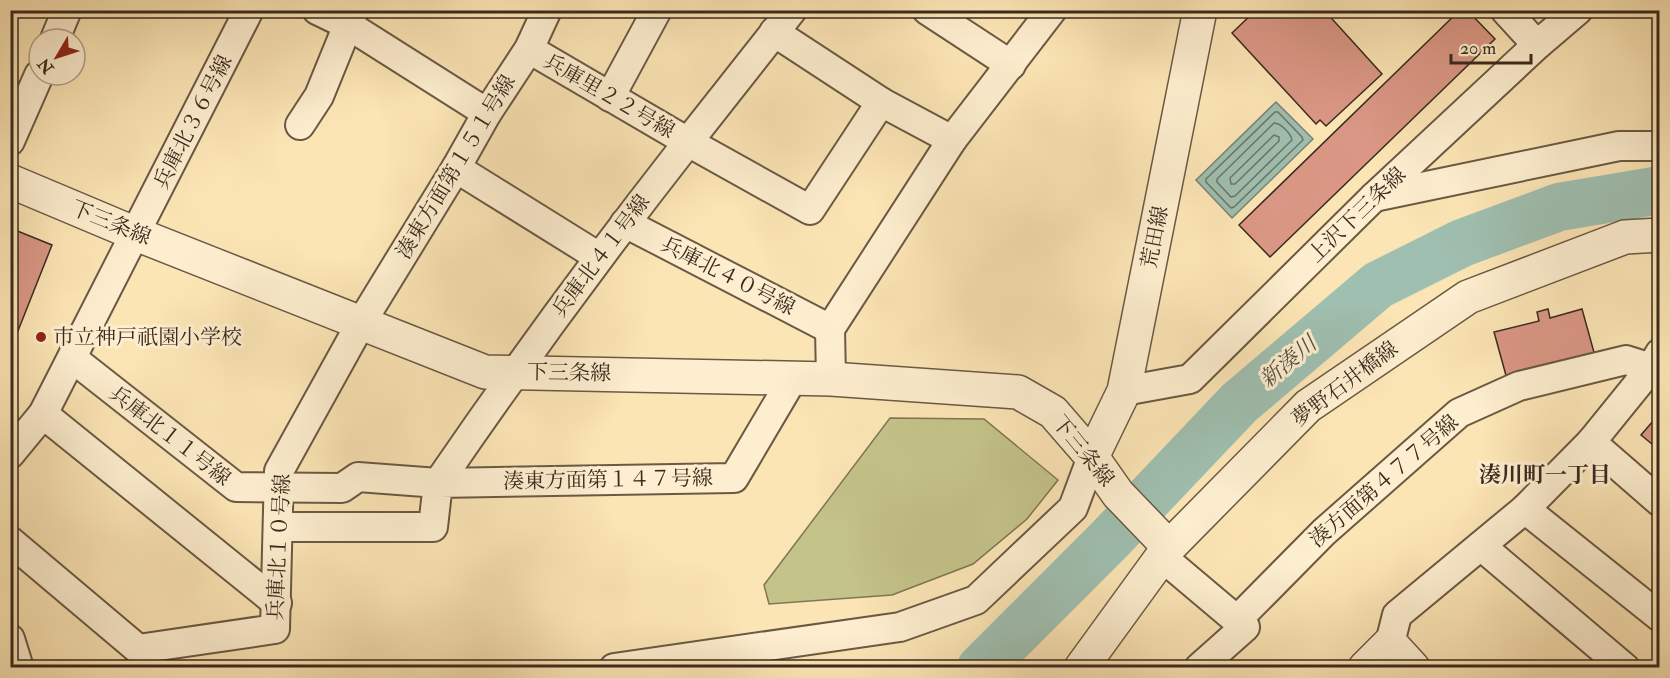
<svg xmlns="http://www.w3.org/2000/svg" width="1670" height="678" font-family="'IM FELL Double Pica','Noto Serif JP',serif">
<rect width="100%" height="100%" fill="#fce5b5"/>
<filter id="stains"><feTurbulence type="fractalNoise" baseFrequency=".00333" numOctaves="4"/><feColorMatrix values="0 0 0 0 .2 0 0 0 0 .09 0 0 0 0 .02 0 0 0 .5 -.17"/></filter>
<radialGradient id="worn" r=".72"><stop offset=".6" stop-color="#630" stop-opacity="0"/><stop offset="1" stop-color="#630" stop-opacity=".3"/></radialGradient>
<path fill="#c4c38a" stroke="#7f7654" stroke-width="1.5" d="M890,418L984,419L1058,480L1027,519L973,564L892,595L769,604L764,585Z"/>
<path fill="#9fbfb0" stroke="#778376" stroke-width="1.5" d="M1276,102L1313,139L1232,218L1196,180Z"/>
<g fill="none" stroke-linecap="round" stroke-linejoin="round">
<g stroke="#6c7468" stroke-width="1.5">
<path d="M1275,112H1278L1302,137L1303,140L1234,207L1231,208L1206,182V179Z"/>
<path d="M1274,123C1281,123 1291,134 1292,140L1235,196L1231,197L1217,182V179Z"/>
<path d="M1274,135L1279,137V141L1235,184H1231L1230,178Z"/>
</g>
<path stroke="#9fbfb0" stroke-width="48" d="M981,668L1110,539L1239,403L1378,285L1462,243L1559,207L1660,190"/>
</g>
<g fill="#da9785" stroke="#3a2a1f" stroke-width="1.5">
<path d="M1256,10H1324L1382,74L1326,126L1320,120L1316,124L1232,33Z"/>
<path d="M1460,10H1467L1495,39L1270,257L1239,225Z"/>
<path d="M10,228L52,245L10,351Z"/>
<path d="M1548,309L1550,318L1582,309L1595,356L1507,379L1494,332L1539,321L1537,312Z"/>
<path d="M1660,413V460L1653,455L1658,449L1641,435Z"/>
</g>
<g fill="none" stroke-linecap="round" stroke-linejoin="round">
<g stroke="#6a5944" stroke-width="32">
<g id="minor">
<path d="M317,10L348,25L487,113"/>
<path d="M927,10L1011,65"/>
<path d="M1505,10L1537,45"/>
<path d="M774,32L881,102"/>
<path d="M55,39L67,10"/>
<path d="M529,49L688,142L792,10"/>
<path d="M610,97L657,10"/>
<path d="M300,125L319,96L354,10"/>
<path d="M10,141L39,75"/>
<path d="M456,168L599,257"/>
<path d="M1374,197L1619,146H1660"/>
<path d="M625,223L830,329"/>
<path d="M72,358L236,487L342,488L358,477L438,483C518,366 601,253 688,142L810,210L881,102L952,140"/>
<path d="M831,379L830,329L952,140L1052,10"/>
<path d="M1124,391L1190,379L1374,197L1537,45L1578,10"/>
<path d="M43,414L277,603"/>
<path d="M1591,442L1660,502"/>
<path d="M10,454L43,414L249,10"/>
<path d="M1525,509L1660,617"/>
<path d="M279,527H433L438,483L734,478L793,378"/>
<path d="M10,541L138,649L275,629L279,471L361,323L456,168L487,113L529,49L547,10"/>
<path d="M1481,546L1625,668"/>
<path d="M1162,557L1245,627L1199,668"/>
<path d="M1237,620L1324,532L1459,413L1519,386L1626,360L1651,368H1660"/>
<path d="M10,639L19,668"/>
<path d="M1390,643L1397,615L1525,509L1591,442L1651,368L1660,353"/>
<path d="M614,668L900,627L976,600L1073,508L1092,457"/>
</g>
</g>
<g stroke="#6a5944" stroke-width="36">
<g id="tertiary">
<path d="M10,181L136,234L485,372L831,379L1018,392L1053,412L1092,457L1118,494L1169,547"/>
<path d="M1092,457L1124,391L1200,10"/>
<path d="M1081,668L1169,547L1308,406L1468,297L1625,237L1660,235"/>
<path d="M1365,668L1390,643L1413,668"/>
</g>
</g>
<use href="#minor" stroke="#fdeecf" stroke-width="28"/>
<use href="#tertiary" stroke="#fdeecf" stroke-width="33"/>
</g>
<circle fill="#8f2418" stroke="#fdeecf" stroke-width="2" cx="41" cy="337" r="6"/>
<g text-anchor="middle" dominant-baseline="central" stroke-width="6" stroke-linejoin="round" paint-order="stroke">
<g font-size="21" fill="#3a2a1f" stroke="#fdeecf">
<text transform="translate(609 96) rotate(30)">兵庫里２２号線</text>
<text transform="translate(193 122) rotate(-63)">兵庫北３６号線</text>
<text transform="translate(456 167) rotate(-59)">湊東方面第１５１号線</text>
<text transform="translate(1357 215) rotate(-44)">上沢下三条線</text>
<text transform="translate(111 223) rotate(22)">下三条線</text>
<text transform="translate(1155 237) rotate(-79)">荒田線</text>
<text transform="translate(601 256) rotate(-53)">兵庫北４１号線</text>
<text transform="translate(728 276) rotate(27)">兵庫北４０号線</text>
<text transform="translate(569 373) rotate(1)">下三条線</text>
<text transform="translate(1345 384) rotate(-37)">夢野石井橋線</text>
<text transform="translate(170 436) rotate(38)">兵庫北１１号線</text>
<text transform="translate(1083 451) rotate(51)">下三条線</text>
<text transform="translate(608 480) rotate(-1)">湊東方面第１４７号線</text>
<text transform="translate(1384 481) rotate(-41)">湊方面第４７７号線</text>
<text transform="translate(279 547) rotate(-87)">兵庫北１０号線</text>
</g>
<g font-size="21" fill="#3a2a1f" stroke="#fdeecf" text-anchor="start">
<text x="53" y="337">市立神戸祇園小学校</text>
</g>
<g font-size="22" font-style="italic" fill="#534f43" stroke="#fdeecf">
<text transform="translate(1288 362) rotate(-40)">新湊川</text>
</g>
<g font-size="22" font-weight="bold" fill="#3a2a1f" stroke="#fdeecf">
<text x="1545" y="475">湊川町一丁目</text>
</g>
</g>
<rect width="1670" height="678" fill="none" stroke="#fce5b5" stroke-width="36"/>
<rect x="12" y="12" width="1646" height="654" fill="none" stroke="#3a2a1f" stroke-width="3"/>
<rect x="18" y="18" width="1634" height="642" fill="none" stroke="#3a2a1f" stroke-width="1.5"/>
<g transform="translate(57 57) rotate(231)"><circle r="28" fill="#fdeecf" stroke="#afa089" stroke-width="1.5"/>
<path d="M0-4.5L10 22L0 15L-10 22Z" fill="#8f2418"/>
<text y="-9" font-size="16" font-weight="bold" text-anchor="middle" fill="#3a2a1f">N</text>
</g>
<path d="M1451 54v9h80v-9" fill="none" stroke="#3a2a1f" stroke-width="3"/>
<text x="1460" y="54" font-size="18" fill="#3a2a1f" stroke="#fdeecf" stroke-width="4.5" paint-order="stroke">20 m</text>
<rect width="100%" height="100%" filter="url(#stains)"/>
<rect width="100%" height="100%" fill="url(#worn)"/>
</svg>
